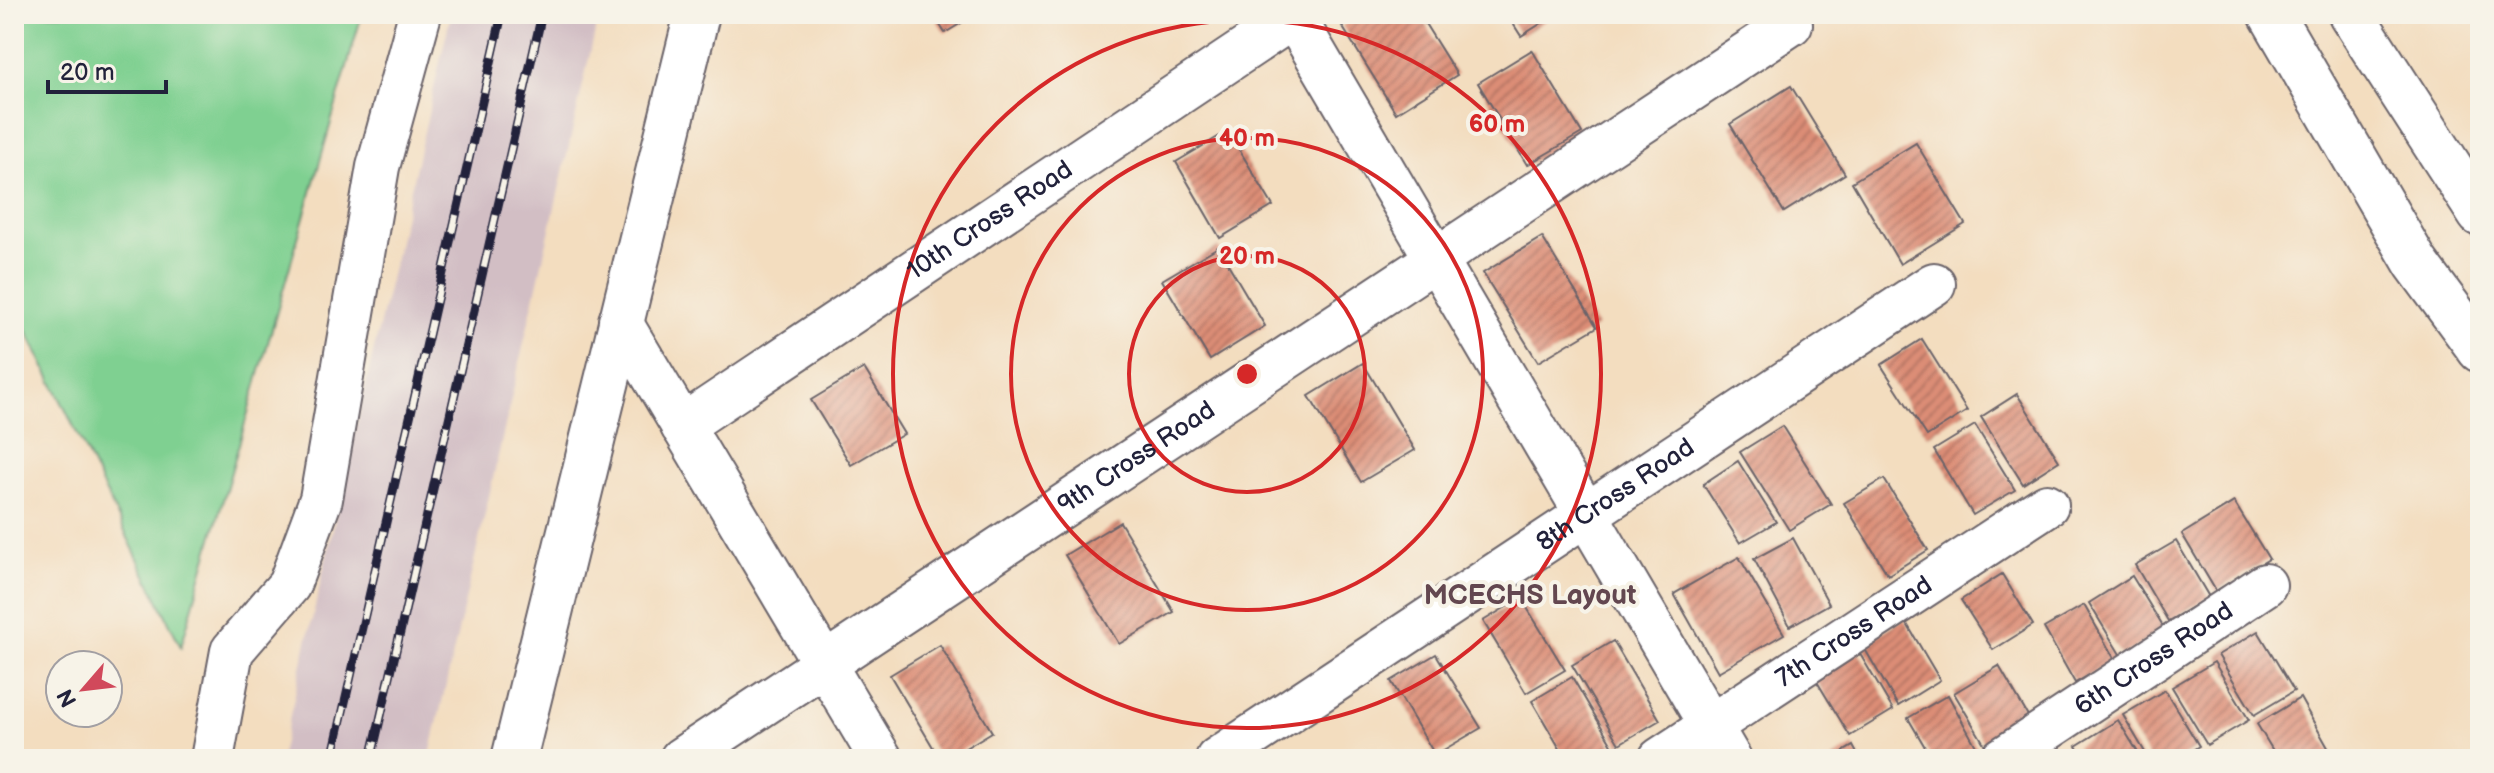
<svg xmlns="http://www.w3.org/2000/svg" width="2494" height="773" font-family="'Balsamiq Sans',sans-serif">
<defs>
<pattern id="building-hatch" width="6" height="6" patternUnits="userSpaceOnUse" patternTransform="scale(2)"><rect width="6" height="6" fill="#dc8d76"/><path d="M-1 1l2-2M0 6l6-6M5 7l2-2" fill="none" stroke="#b27362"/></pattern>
</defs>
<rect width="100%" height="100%" fill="#f7f3e8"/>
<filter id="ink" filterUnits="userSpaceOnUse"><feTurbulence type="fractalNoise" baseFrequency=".0125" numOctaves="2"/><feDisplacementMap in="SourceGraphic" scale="16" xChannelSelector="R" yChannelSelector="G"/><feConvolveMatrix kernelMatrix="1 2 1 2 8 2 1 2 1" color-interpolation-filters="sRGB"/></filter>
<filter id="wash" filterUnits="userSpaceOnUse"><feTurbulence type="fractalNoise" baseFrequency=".006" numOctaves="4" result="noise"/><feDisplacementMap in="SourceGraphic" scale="32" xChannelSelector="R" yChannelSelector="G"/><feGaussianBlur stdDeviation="1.8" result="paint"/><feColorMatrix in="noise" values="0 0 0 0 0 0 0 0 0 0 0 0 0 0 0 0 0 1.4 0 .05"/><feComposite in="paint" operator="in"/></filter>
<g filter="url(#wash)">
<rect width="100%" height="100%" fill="#f3ddbf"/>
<path fill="#d2bec4" d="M451,14H599L429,759H280Z"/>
<path fill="#7fd091" stroke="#507966" stroke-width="2" d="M14,14H362L181,647L14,304Z"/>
<g id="blocks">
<g fill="url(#building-hatch)">
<path d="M933,14H976L945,33Z"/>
<path d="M1360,14H1419L1457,75L1396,113L1342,26Z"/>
<path d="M1507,14H1556L1521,36Z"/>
<path d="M1532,50L1582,133L1527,165L1478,83Z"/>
<path d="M1791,86L1845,174L1784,212L1730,124Z"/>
<path d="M1228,131L1273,206L1220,238L1176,162Z"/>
<path d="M1916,143L1965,224L1900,264L1852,182Z"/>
<path d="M1542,237L1597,327L1538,362L1483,273Z"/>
<path d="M1218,247L1265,326L1210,360L1162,280Z"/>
<path d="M1922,339L1967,411L1927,436L1881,365Z"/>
<path d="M1363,363L1415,450L1361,482L1309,396Z"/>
<path d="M864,368L904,434L851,465L811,400Z"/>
<path d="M2017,394L2059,461L2023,484L1981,417Z"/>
<path d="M1975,425L2015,490L1973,515L1934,450Z"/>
<path d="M1782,426L1831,504L1789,530L1740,452Z"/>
<path d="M1738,461L1776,522L1740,543L1703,484Z"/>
<path d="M1884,479L1928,550L1888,575L1844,503Z"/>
<path d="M2234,502L2269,559L2216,591L2182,534Z"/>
<path d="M1120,522L1174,612L1119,644L1065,555Z"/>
<path d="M1793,538L1829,604L1790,626L1754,559Z"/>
<path d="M2176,541L2209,597L2168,621L2135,565Z"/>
<path d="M1739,557L1784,634L1718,672L1674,594Z"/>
<path d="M2002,574L2033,625L1993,650L1961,600Z"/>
<path d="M2132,576L2165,630L2121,656L2089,603Z"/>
<path d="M1521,598L1565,670L1526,693L1483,621Z"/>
<path d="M2084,605L2115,660L2075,683L2044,628Z"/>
<path d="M1904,619L1940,680L1898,706L1862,644Z"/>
<path d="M2258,631L2294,691L2254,715L2218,655Z"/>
<path d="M1613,641L1660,720L1619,744L1572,665Z"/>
<path d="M940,645L992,732L947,759H940L890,675Z"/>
<path d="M1857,649L1893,710L1850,736L1813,675Z"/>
<path d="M1436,654L1481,728L1435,755L1391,681Z"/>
<path d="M2214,662L2249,720L2207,745L2172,687Z"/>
<path d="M1999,666L2031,721L1986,747L1954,693Z"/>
<path d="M1572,677L1617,753L1607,759H1566L1532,701Z"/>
<path d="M2165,690L2199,746L2178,759H2149L2123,715Z"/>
<path d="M1948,695L1978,750L1962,759H1932L1908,718Z"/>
<path d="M2300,698L2331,753L2321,759H2278L2257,724Z"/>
<path d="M2118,720L2142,759H2084L2076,746Z"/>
<path d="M1853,746L1860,759H1831Z"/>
</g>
</g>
</g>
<g filter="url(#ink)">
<use href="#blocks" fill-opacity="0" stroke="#6b6369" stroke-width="2"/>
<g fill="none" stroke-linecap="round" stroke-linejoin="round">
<g stroke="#6b6369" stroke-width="46">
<g id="minor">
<path d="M1292,14L1730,759"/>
<path d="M620,321L881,759"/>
<path id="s1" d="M682,426L1298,14"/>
<path d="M212,759L232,651L289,585L321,499L378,167L420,14"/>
<path id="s2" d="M681,759L1791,24"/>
<path id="s3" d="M1217,759L1934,284"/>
<path id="s4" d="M1660,759L2047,505"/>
<path id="s5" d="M2002,759L2265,585"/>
</g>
</g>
<g stroke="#6b6369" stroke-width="48">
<path id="tertiary" d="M514,759L697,14"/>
</g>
<g stroke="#6b6369" stroke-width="48">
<g id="secondary">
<path d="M2271,14L2416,263L2480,350"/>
<path d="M2351,14L2480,214"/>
</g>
</g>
<use href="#minor" stroke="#fff" stroke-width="42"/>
<use href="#tertiary" stroke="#fff" stroke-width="44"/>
<use href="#secondary" stroke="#fff" stroke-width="44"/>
<g stroke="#22223b" stroke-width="9">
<g id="rail">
<path d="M332,759L502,14"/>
<path d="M371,759L542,14"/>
</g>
</g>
<use href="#rail" stroke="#f7f3e8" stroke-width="6" stroke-dasharray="18" stroke-linecap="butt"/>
</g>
</g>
<g fill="none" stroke="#d62828" stroke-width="4">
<circle cx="1247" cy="374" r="118"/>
<circle cx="1247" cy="374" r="236"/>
<circle cx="1247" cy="374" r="354"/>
</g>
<g text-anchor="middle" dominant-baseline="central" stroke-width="8" stroke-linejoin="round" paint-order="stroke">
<g font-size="26" fill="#22223b" stroke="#f7f3e8">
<text stroke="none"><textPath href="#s1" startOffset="370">10th Cross Road</textPath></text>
<text stroke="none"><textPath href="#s2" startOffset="546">9th Cross Road</textPath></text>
<text stroke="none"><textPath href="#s3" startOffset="478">8th Cross Road</textPath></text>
<text stroke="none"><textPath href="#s4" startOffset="232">7th Cross Road</textPath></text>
<text stroke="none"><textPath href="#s5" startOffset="182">6th Cross Road</textPath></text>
</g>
<g font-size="28" font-weight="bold" fill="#634750" stroke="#f7f3e8">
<text x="1530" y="595">MCECHS Layout</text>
</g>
</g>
<circle cx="1247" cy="374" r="12" fill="#d62828" stroke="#f7f3e8" stroke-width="4"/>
<g font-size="24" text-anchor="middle" font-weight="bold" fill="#d62828" stroke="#f7f3e8" stroke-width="8" stroke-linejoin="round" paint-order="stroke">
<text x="1497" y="132">60 m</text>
<text x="1247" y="146">40 m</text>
<text x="1247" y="264">20 m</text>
</g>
<rect width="2494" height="773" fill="none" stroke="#f7f3e8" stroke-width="48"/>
<g transform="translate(84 689) rotate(242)"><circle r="38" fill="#f7f3e8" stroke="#a29fa3" stroke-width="2"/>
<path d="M0-6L14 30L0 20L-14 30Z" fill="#d1495b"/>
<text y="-12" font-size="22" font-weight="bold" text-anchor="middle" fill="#22223b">N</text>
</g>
<path d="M48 80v12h118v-12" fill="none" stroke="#22223b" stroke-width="4"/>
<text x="60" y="80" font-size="24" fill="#22223b" stroke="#f7f3e8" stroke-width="6" paint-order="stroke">20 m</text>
</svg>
